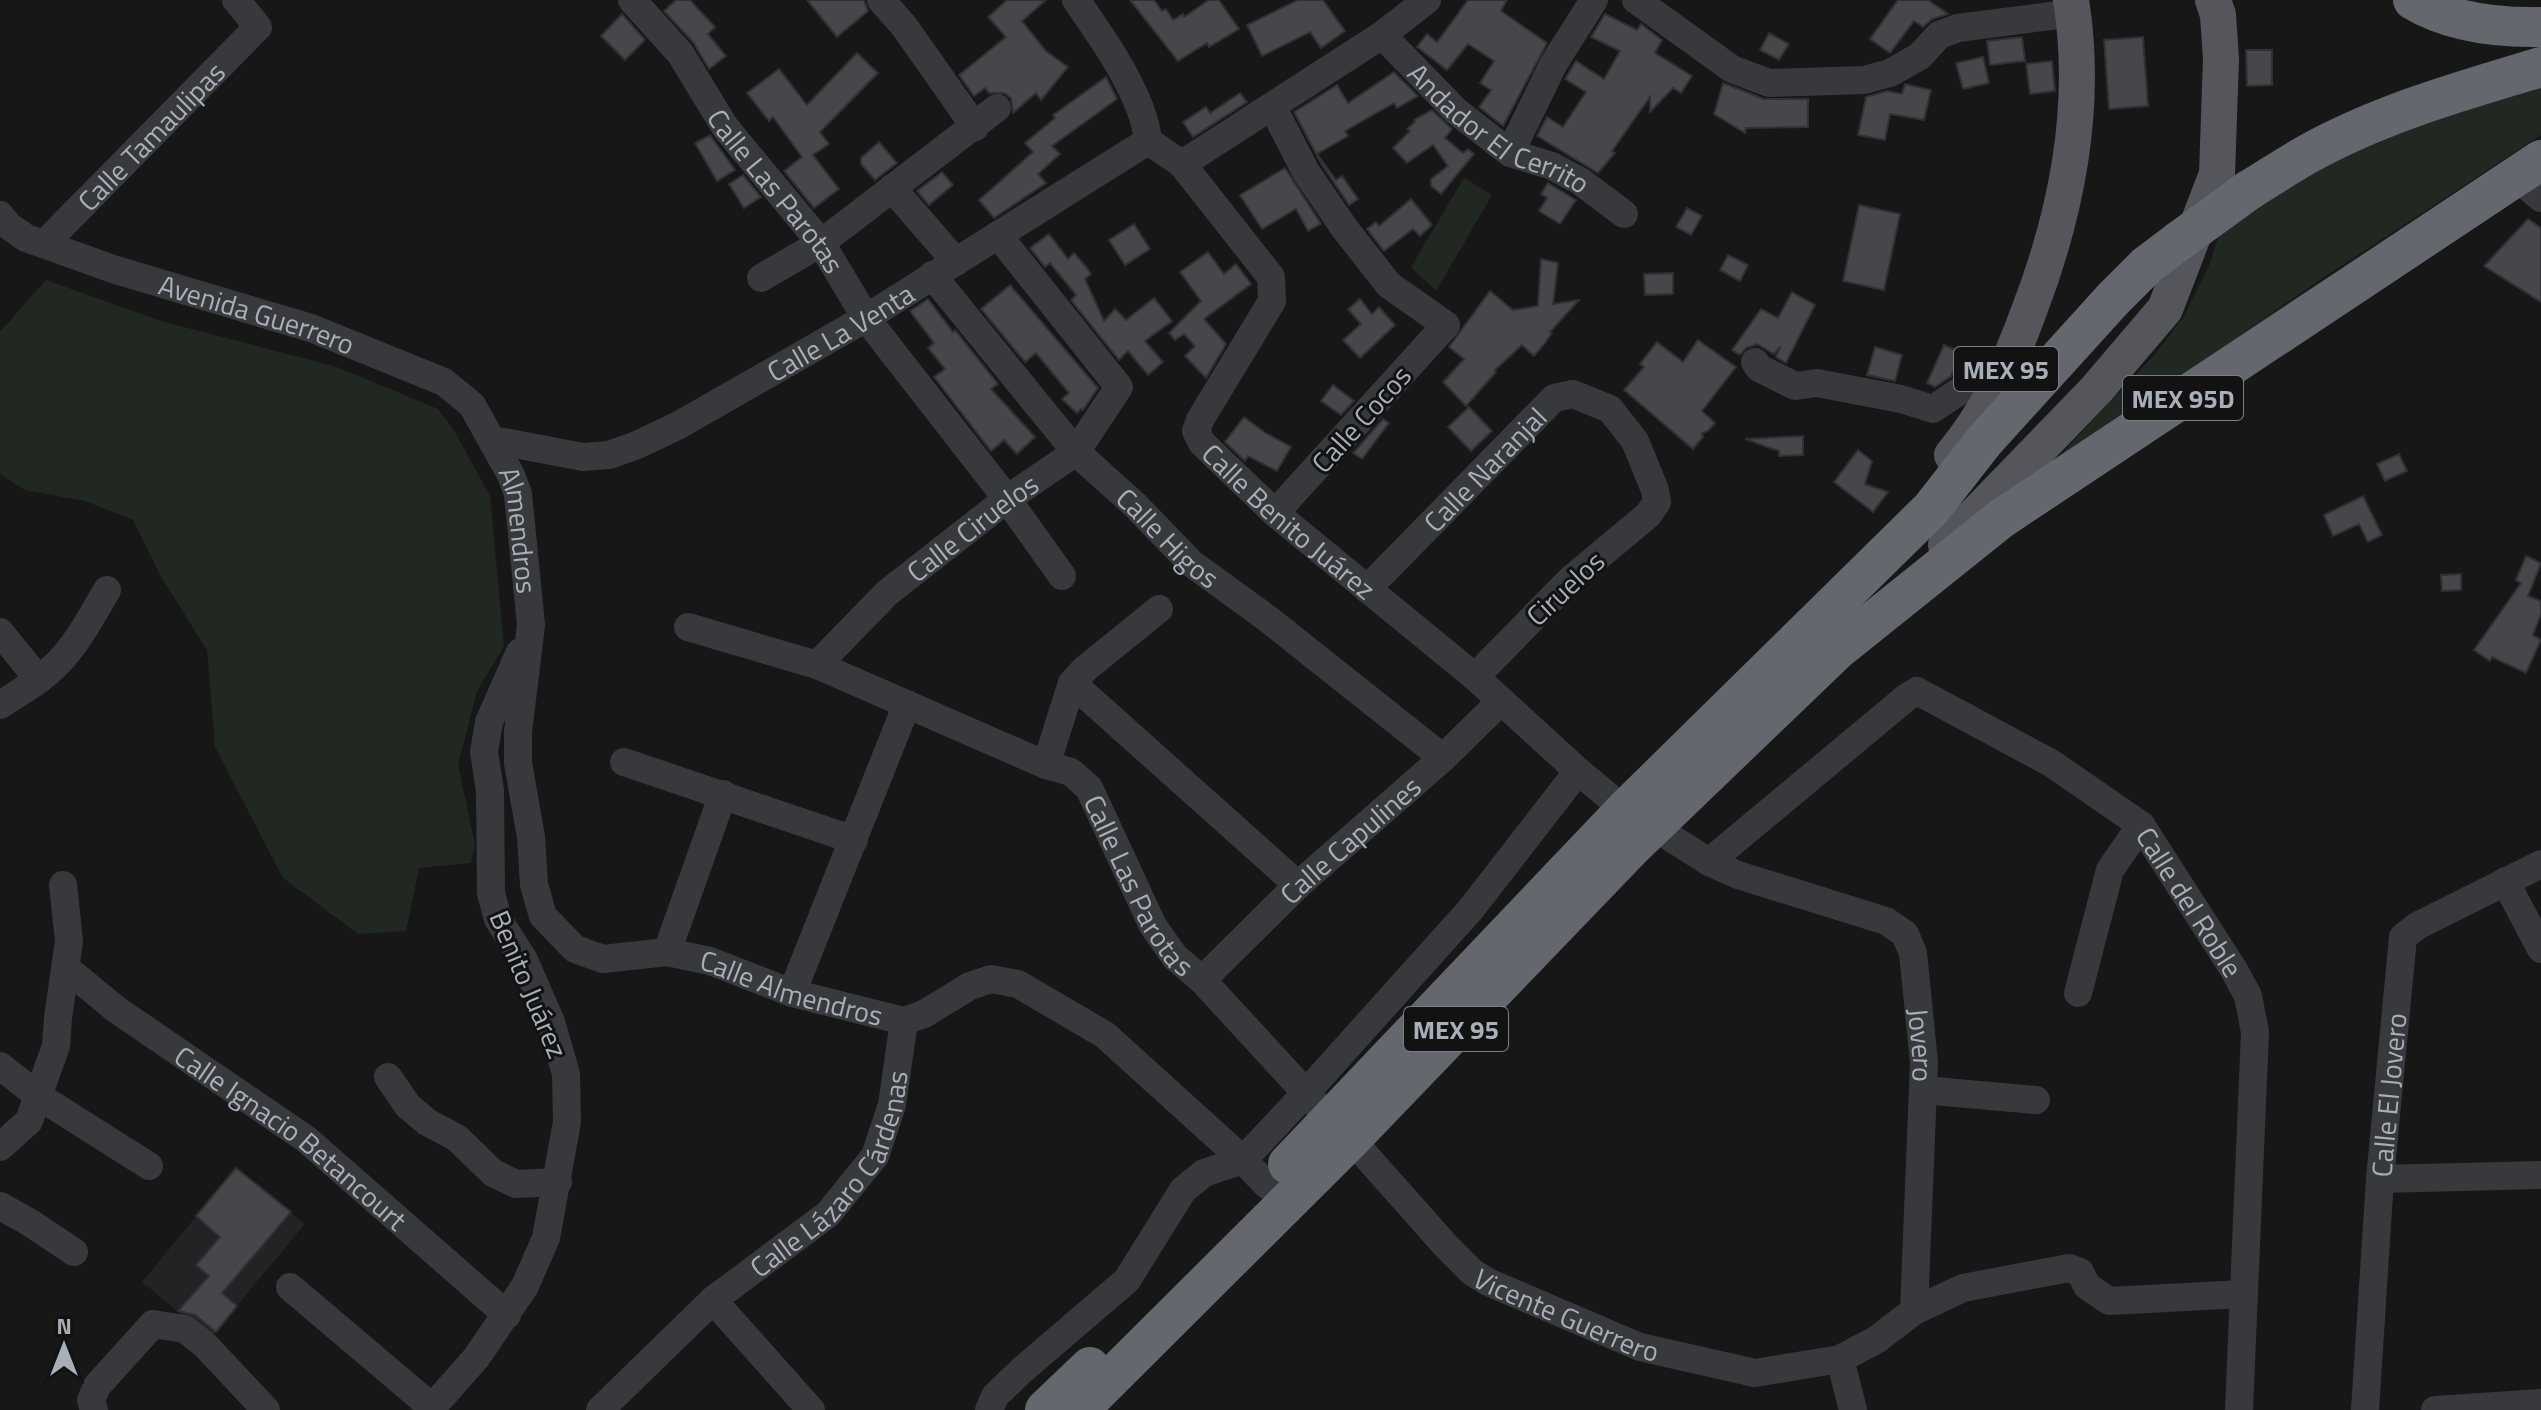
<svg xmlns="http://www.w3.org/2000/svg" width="2541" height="1410" font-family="'Titillium Web',sans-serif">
<rect width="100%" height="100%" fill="#171718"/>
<path fill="#232325" d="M236,1168L305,1224L210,1338L142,1282Z"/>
<g fill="#212821">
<path d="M2541,81V135L2317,282L2048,468L2157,352L2184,316L2211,261L2218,237L2263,203L2352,151L2453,110Z"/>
<path d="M1464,178L1492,195L1436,291L1411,267Z"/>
<path d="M46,280L161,321L337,367L438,409L455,432L490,496L504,646L477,691L458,765L475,844L471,863L419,868L406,931L358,934L283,878L215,747L207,650L160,575L133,520L85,501L25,490L0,474V332Z"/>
</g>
<g fill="#46474b" stroke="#313134" stroke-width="2">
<path d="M676,0H690L715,27L708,34L726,56L709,69L693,42L664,11Z"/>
<path d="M807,0H864L868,11L837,37Z"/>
<path d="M1007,0H1046L1022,21L1046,51L1068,67L1041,100L1036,93L1013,113L1011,98L1004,93H989L985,88L974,96L959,75L1006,37L988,17Z"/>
<path d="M1130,0H1154L1162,11L1166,9L1173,20L1183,14L1184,17L1209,0H1219L1239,29L1209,47L1207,43L1178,61Z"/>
<path d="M1298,0H1323L1345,31L1321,48L1310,32L1262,56L1247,25Z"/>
<path d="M1468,0H1507L1501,11L1547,43L1503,126L1479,107L1491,90L1480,83L1494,61L1468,44L1447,70L1417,47L1427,34L1437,42Z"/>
<path d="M1898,0H1928L1948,14L1932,19L1923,27L1914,21L1890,53L1870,39Z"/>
<path d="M622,14L645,40L625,60L601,36Z"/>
<path d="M1605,14L1637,30L1641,24L1662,40L1655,53L1692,76L1681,93L1673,88L1650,112V97L1612,151L1615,153L1598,173L1537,136L1547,117L1563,127L1586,92L1565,79L1576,61L1604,79L1620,51L1591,37Z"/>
<path d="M1769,33L1789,44L1779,60L1760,50Z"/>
<path d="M2022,37L2025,61L1990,65L1987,41Z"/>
<path d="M2143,37L2148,106L2109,109L2104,40Z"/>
<path d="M2246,50H2272V85L2247,86Z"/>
<path d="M857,53L878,73L820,132L829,144L813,155L839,189L814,208L784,171L802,157L773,117L769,121L747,93L779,69L807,105Z"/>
<path d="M1983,57L1989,83L1963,89L1956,63Z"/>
<path d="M2052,61L2055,91L2030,94L2026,64Z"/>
<path d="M1394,72L1418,96L1397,108L1394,103L1345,131L1348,136L1317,154L1336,180L1342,176L1358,199L1349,205L1321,163L1294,112L1337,85L1348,103Z"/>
<path d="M1106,77L1117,99L1052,146L1060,154L1038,174L1046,183L994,218L979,200L1033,152L1025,143L1055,118L1053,115Z"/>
<path d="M1723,83L1764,99H1808V127L1746,128L1745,133L1714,114Z"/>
<path d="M1905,84L1931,90L1924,120L1890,114L1885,140L1858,135L1866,97L1887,91L1902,94Z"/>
<path d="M1240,93L1247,102L1193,137L1183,122L1206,107L1210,113Z"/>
<path d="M1432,110L1452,129L1445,138L1463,153L1468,149L1474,154L1441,194L1431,186V179L1448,166L1433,145L1407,163L1393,148L1410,131L1407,129L1415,122L1414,120Z"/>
<path d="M710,135L735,170L717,181L695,143Z"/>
<path d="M879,142L897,163L875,180L861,164V158Z"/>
<path d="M1285,168L1321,224L1308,231L1296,209L1262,229L1240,195Z"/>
<path d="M942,172L953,185L929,205L917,191Z"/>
<path d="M743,175L761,197L744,208L729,184Z"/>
<path d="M1548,183L1576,200L1560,224L1539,211L1547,198L1541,194Z"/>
<path d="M1411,199L1432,225L1420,236L1413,229L1384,251L1367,229L1376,222L1379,226Z"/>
<path d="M1859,205L1900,214L1884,290L1843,281Z"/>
<path d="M1687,208L1702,216L1691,235L1676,227Z"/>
<path d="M2528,219L2541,228V302L2484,266Z"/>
<path d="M1134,224L1150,249L1125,265L1109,240Z"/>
<path d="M1049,234L1068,259L1074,253L1087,268L1091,274L1085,279L1104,321L1115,309L1126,320L1154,298L1172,321L1145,341L1163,362L1148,375L1128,351L1119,360L1071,300L1076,295L1050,263L1045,267L1030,248Z"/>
<path d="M1208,252L1224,274L1236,264L1251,284L1204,319L1226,344L1206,378L1185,356L1195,346L1184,334L1175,340L1169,333L1201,301L1180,272Z"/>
<path d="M1728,255L1748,265L1740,281L1720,270Z"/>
<path d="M1541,259L1558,263L1553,304L1579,300L1550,332L1552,333L1545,343L1534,356L1522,345L1495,370L1496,372L1466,406L1443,382L1464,359L1449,347L1490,291L1513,310L1538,306Z"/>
<path d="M1673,273V294L1645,295L1644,274Z"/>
<path d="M1010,285L1098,388L1083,410L1081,409L1077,413L1062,399L1069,393L1036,353L1025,362L981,309Z"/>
<path d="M1792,292L1815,305L1786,363L1776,357L1780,347L1774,354L1757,344L1746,348L1740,355L1732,350L1761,309L1778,318Z"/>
<path d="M928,299L953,332L955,330L998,384L991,389L1035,437L1017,454L1004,440L991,451L934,377L945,369L928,348L934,343L910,311Z"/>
<path d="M1360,299L1372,314L1379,307L1395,325L1360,358L1343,340L1361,324L1348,309Z"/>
<path d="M1698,340L1736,367L1702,411L1715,423L1708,431L1702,433L1703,437L1693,449L1624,390L1644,367L1640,364L1657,342L1683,362Z"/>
<path d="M1944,345L1962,353L1951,376L1935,387L1927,383Z"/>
<path d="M1875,347L1902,355L1895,381L1867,375Z"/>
<path d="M1333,385L1354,401L1341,415L1321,401Z"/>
<path d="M1469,407L1492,431L1471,451L1448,427Z"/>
<path d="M1244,417L1264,432L1291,447L1277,471L1248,456L1245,461L1225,442Z"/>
<path d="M1383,419L1389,423L1362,459L1353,453Z"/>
<path d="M1803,436V455L1779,456V451L1745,439Z"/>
<path d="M1858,450L1872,461L1865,484L1888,492L1873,512L1834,482Z"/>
<path d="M2399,454L2407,471L2385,481L2377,464Z"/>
<path d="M2363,496L2382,535L2368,542L2359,524L2333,536L2324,515Z"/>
<path d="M2526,556L2541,563L2528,596L2541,601V614L2533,635L2541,640L2526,673L2492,657L2490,661L2474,650L2521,583L2516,580Z"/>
<path d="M2461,574V590L2442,591L2441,575Z"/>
<path d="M236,1168L291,1212L222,1293L237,1306L216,1332L195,1315L178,1311L209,1276L196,1265L220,1237L196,1216Z"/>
</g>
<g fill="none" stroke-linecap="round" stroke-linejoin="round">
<g stroke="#38393d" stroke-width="28">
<path id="s1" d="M632,0L680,53L725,127L821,243L866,318L1007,499L1062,576"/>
<path d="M881,0L904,26L975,127"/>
<path d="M1636,0L1732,69L1769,83L1864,80L1890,73L1920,56L1939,35L1958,28L2073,13"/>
<path id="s2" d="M1382,35L1456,111L1510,153L1552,166L1580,181L1624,214"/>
<path d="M1273,108L1306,172L1345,229L1389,285L1446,325L1275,513"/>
<path id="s3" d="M1148,141L1182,164L1271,277L1272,301L1200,420L1196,431L1202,443L1275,513L1475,677L1578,771L1625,810"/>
<path d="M1510,153L1554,63L1594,0"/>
<path d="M1182,164L1382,35L1427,0"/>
<path d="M2516,177L2541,198"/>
<path d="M892,188L956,262"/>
<path id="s4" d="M0,215L9,226L26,238L116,270L311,328L444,382L472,405L511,475L518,494L531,625L518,732V763L531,837L534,885L543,916L575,949L603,959L667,952L710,961L792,993L904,1021L924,1014L970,986L991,979L1018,984L1105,1035L1243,1160L1267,1185"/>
<path id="s5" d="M44,244L258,27L236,0"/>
<path id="s6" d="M932,275L1076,452L1135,505L1191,563L1268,619L1443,758"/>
<path d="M761,278L821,243L997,108"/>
<path d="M1755,362L1759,368L1795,386L1817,383L1901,399L1933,409L1976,380L1997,387"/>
<path id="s7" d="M493,440L583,457L609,455L637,445L679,425L866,318L1148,141C1144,96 1102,37 1076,0"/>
<path id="s8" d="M1367,589L1554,398L1573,394L1610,409L1635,441L1655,490L1657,502L1648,515L1570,580L1475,677"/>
<path id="s9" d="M688,627L817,665L1046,765L1071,772L1089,788L1153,926L1175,957L1202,980L1318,1106"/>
<path d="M0,632L39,680"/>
<path id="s10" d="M817,665L887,593L1007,499L1076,452L1119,387L998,235"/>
<path d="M1072,683L1298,885"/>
<path d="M0,705C20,692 40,681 57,664C78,643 92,615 107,590"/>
<path d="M624,762L854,840"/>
<path d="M1046,765L1072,683L1085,669L1159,609"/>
<path id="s11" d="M1654,827L1709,862L1738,875L1886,921L1905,934L1913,953L1924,1062L1914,1311"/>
<path id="s12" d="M1709,862L1907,697L1917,691L2051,763L2141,825L2234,970L2248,996L2255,1032L2239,1410"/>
<path d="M2505,881L2541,949"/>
<path d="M667,952L723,794"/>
<path id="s13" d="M66,968L117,1010L306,1139L507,1315"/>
<path id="s14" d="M1202,980L1298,885L1443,758L1501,701"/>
<path d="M792,993L907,704"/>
<path d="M2078,993L2110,870L2141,825"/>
<path d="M0,1066L40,1097L149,1166"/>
<path d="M388,1077L408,1106L427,1122L457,1138L493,1173L516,1184L558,1182"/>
<path d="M1923,1090L2036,1100"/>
<path id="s15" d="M1351,1139L1446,1246L1472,1272L1488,1282L1640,1347L1755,1373L1840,1359L1876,1340L1914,1311L1963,1288L2069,1268L2080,1272L2087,1286L2109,1301L2243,1294"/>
<path d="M0,1147L29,1121L56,1046L58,1018L69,941L63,885"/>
<path d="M2380,1179L2541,1175"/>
<path d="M0,1206L29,1222L74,1252"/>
<path d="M290,1287L435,1410"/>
<path d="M713,1300L811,1410"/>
<path d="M1840,1359L1853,1410"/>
<path d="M94,1410L91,1400L97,1386L153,1324L185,1329L205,1345L266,1410"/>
<path d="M430,1410L476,1358L525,1286L546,1238L567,1122L566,1074L551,1022L524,960L498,919L491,893L490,791L484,752L489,722L520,652"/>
<path id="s16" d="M600,1410L713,1300L828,1214L875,1156L892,1105L904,1021"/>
<path d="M989,1410L995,1396L1022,1370L1127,1280L1183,1190L1204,1173L1243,1160L1304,1095L1471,909L1578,771"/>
<path id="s17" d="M2365,1410L2380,1179L2403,937L2417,926L2541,864"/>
<path d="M2435,1410L2541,1403"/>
</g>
<g stroke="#54565c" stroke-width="36">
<path d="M1952,455C1988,412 2010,363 2029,311C2067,212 2088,106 2071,0"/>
<path d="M1946,545L2096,390L2165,309L2217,174L2221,59L2218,15L2213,0"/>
</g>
<g stroke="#64676e" stroke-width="40">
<path d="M2413,0C2451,23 2497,28 2541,27"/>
<path d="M2249,190C2268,178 2287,166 2306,155C2379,114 2461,91 2541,67"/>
<path d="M1288,1164L1625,810L1931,509L1985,440L2113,299L2147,265L2179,241"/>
<path d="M1045,1410L1090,1367"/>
<path d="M1079,1410L1351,1139L1634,845L1836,651L2002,518L2541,160"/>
</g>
<path stroke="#64676e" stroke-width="40" d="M2179,241L2249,190"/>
</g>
<g text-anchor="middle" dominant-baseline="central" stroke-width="6" stroke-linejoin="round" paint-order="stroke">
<g fill="#121213" stroke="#7c8086" stroke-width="2">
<rect x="1954" y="347" width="104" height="44" rx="6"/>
<rect x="2123" y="376" width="120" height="44" rx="6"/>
<rect x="1404" y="1007" width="104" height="44" rx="6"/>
</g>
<g font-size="26" font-weight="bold" fill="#a9afb8">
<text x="2006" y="369">MEX 95</text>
<text x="2183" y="398">MEX 95D</text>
<text x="1456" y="1029">MEX 95</text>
</g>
<g font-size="28" fill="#a9afb8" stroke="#121213">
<text stroke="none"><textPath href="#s2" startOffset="152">Andador El Cerrito</textPath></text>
<text stroke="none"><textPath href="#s5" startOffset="152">Calle Tamaulipas</textPath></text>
<text stroke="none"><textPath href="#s1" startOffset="240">Calle Las Parotas</textPath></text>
<text stroke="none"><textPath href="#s4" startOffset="278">Avenida Guerrero</textPath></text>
<text stroke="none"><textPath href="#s7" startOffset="380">Calle La Venta</textPath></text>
<text transform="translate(1361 419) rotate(-48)">Calle Cocos</text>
<text stroke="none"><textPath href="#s8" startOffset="168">Calle Naranjal</textPath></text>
<text stroke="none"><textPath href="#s3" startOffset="490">Calle Benito Juárez</textPath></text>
<text stroke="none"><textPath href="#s10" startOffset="208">Calle Ciruelos</textPath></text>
<text stroke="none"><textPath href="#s4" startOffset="650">Almendros</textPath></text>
<text stroke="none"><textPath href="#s6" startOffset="354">Calle Higos</textPath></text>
<text transform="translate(1565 588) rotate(-43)">Ciruelos</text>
<text stroke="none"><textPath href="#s14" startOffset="204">Calle Capulines</textPath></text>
<text stroke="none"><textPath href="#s9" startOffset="544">Calle Las Parotas</textPath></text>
<text stroke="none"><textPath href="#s12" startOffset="622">Calle del Roble</textPath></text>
<text transform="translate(529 984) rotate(67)">Benito Juárez</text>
<text stroke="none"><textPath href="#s4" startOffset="1310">Calle Almendros</textPath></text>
<text stroke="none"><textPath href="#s11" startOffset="388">Jovero</textPath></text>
<text stroke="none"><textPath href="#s17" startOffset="316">Calle El Jovero</textPath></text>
<text stroke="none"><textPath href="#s13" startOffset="282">Calle Ignacio Betancourt</textPath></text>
<text stroke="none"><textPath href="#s16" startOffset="336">Calle Lázaro Cárdenas</textPath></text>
<text stroke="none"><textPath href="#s15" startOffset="284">Vicente Guerrero</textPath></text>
</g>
</g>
<g transform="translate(64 1346)" stroke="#121213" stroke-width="6" paint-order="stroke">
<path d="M0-6L14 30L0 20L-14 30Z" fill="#a9afb8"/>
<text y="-12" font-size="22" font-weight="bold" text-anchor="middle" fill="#a9afb8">N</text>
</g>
</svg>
